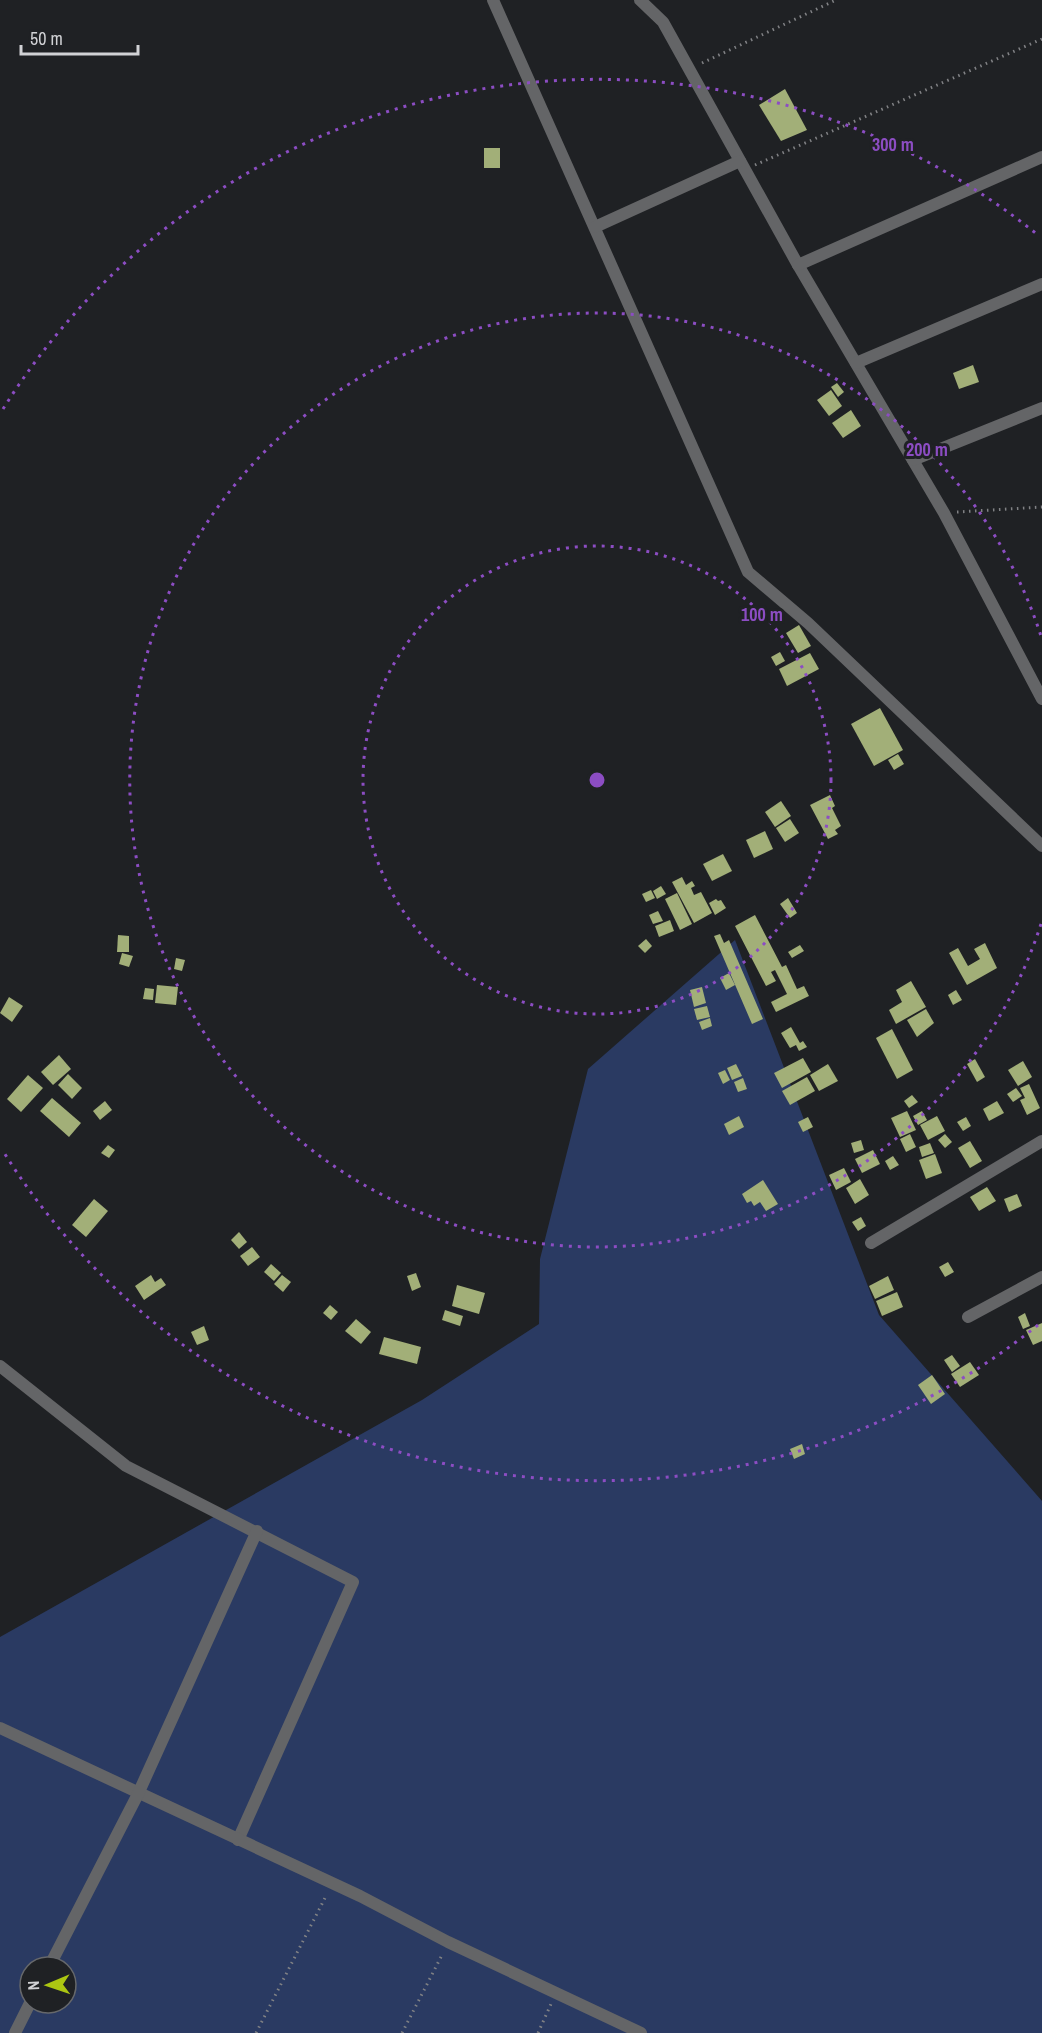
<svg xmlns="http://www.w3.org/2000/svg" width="1042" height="2033" font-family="'Archivo Narrow',sans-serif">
<rect width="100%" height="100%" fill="#1f2124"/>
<path fill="#2a3a62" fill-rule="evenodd" d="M735,940L879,1315L1042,1501V2033H0V1637L422,1400L539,1324L540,1259L588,1069ZM30,1967H66V2003H30Z"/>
<g fill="#a2af78">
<path d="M785,89L807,130L781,141L759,105Z"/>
<rect x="484" y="148" width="16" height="20"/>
<path d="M973,365L979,382L959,389L953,373Z"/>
<path d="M837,383L844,392L838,397L831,387Z"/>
<path d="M831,390L842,406L829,416L817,400Z"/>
<path d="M851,410L861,426L843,438L832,423Z"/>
<path d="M799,625L811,646L798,653L786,633Z"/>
<path d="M780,652L785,661L776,666L771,657Z"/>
<path d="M810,653L819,669L787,686L779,669Z"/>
<path d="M880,708L903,750L874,766L851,724Z"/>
<path d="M898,754L904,764L894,770L888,760Z"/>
<path d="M830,795L835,806L832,808L841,826L835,830L838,834L828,839L810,805Z"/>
<path d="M781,801L791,816L775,827L765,812Z"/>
<path d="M790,819L799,833L785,842L776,828Z"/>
<path d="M765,831L773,849L754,858L746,840Z"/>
<path d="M723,854L732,871L712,881L703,864Z"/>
<path d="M682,877L686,885L692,881L695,886L691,888L694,895L701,892L712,913L694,923L672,882Z"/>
<path d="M661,886L666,894L657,899L653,891Z"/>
<path d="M651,890L655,898L646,902L642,894Z"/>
<path d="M677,893L692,924L680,930L665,899Z"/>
<path d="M788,898L797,913L790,918L780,904Z"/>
<path d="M716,899L718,901L721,900L726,908L715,915L709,903Z"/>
<path d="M658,911L663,921L653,924L649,915Z"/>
<path d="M755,915L782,967L786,965L797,989L804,986L809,996L776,1012L771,1002L787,994L775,970L771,972L776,981L766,986L735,926Z"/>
<path d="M670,920L674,931L659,937L655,926Z"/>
<path d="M720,934L724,943L729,940L763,1019L752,1024L714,936Z"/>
<path d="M118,935L129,936V952H117Z"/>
<path d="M646,939L652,946L645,953L638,946Z"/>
<path d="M985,943L997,968L967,985L949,953L958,948L968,966L980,959L974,949Z"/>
<path d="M800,945L804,951L792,958L788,952Z"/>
<path d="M122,953L133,956L129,967L119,964Z"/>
<path d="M176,958L185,960L182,971L174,969Z"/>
<path d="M729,973L735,985L726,990L720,978Z"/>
<path d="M911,981L926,1007L896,1024L889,1010L902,1002L896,990Z"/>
<path d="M157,985L178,987L176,1005L155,1003Z"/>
<path d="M702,987L706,1003L694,1007L690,990Z"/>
<path d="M145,988L154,989L153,1000L143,999Z"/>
<path d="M956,990L962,1000L953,1005L948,995Z"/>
<path d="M9,997L23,1006L12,1022L0,1013Z"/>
<path d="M707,1006L710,1017L697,1020L694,1009Z"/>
<path d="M926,1009L934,1023L917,1037L907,1020Z"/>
<path d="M710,1018L712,1026L702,1030L699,1022Z"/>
<path d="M791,1027L800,1043L803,1041L807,1047L799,1051L796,1045L790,1048L781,1033Z"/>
<path d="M892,1029L913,1070L897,1079L876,1038Z"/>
<path d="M59,1055L71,1069L53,1085L41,1072Z"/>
<path d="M803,1058L811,1072L782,1088L774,1073Z"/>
<path d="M975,1059L985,1077L977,1082L967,1064Z"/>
<path d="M1023,1061L1032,1077L1018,1086L1008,1070Z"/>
<path d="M736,1064L742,1076L732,1080L727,1068Z"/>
<path d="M828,1064L838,1081L819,1091L810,1075Z"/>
<path d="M725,1070L730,1080L723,1084L718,1073Z"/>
<path d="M68,1074L82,1088L72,1099L58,1085Z"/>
<path d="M28,1075L43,1088L21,1112L7,1099Z"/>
<path d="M807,1077L815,1091L790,1105L782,1091Z"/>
<path d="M743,1078L747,1089L738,1092L734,1082Z"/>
<path d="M1029,1084L1040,1108L1027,1115L1020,1100L1025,1098L1020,1088Z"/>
<path d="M1016,1088L1022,1096L1013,1102L1007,1094Z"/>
<path d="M912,1095L918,1102L909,1108L904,1101Z"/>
<path d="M52,1098L81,1123L69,1137L40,1111Z"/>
<path d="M105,1101L112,1110L100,1120L93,1111Z"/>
<path d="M997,1101L1004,1113L989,1121L983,1109Z"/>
<path d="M907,1111L916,1130L900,1137L891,1118Z"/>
<path d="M922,1111L927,1120L918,1125L913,1116Z"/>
<path d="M739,1116L744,1127L729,1135L724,1124Z"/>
<path d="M937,1116L945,1131L928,1140L920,1125Z"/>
<path d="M808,1117L813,1127L803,1132L798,1122Z"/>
<path d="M966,1117L971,1126L963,1131L957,1122Z"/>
<path d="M910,1134L916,1147L906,1152L900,1139Z"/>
<path d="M945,1134L952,1142L945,1148L938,1140Z"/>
<path d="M861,1140L864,1150L854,1153L851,1143Z"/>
<path d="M970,1141L982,1161L970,1168L958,1148Z"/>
<path d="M930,1143L934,1153L922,1157L919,1147Z"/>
<path d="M108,1145L115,1150L109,1158L101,1153Z"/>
<path d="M873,1150L880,1164L862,1173L855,1159Z"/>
<path d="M935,1154L942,1173L926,1179L919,1160Z"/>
<path d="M893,1156L899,1165L890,1170L885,1161Z"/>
<path d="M844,1168L851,1182L836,1190L829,1175Z"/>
<path d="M860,1179L869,1195L855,1204L846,1188Z"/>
<path d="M763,1180L778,1204L766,1211L760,1202L754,1206L751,1201L747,1203L742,1194Z"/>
<path d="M987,1187L996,1201L979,1211L970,1197Z"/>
<path d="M1017,1194L1022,1206L1009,1212L1004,1199Z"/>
<path d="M94,1199L108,1211L86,1237L72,1225Z"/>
<path d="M861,1217L866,1226L858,1231L852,1222Z"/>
<path d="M239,1232L247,1242L239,1249L231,1240Z"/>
<path d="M252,1247L260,1257L248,1266L240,1256Z"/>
<path d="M948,1262L954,1272L945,1277L939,1267Z"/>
<path d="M271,1264L281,1273L274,1281L264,1272Z"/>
<path d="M416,1273L421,1287L412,1291L407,1276Z"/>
<path d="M151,1275L155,1282L161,1278L166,1285L144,1300L135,1286Z"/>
<path d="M282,1275L291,1282L283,1292L274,1284Z"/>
<path d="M888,1276L894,1290L875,1299L869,1286Z"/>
<path d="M457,1285L485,1293L479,1314L452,1306Z"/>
<path d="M897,1292L903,1307L882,1316L876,1301Z"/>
<path d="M330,1305L338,1312L331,1320L323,1313Z"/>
<path d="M445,1310L463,1316L460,1326L442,1320Z"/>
<path d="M1025,1313L1030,1326L1023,1329L1018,1317Z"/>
<path d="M356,1319L371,1332L361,1344L345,1331Z"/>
<path d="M1042,1323V1341L1033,1345L1026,1330Z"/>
<path d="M204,1326L209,1340L197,1345L191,1332Z"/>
<path d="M384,1337L421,1347L417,1364L379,1354Z"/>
<path d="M952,1355L960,1366L952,1372L944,1360Z"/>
<path d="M970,1362L979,1375L960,1387L951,1374Z"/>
<path d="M932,1375L945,1394L931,1404L918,1385Z"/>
<path d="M802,1444L805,1454L794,1459L790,1449Z"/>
</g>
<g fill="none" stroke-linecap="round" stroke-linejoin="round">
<g stroke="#818285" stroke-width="3" stroke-dasharray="1.5 4.5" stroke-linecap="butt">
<path d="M702,63L836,0"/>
<path d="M755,165L1042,39"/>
<path d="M957,512L1042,507"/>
<path d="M256,2033L326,1896"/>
<path d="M402,2033L442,1955"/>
<path d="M538,2033L551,2004"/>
</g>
<g stroke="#646567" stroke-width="12">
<path d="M493,0L748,572L808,623L1042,846"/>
<path d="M640,0L663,22L798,265L944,513L1042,699"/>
<path d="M595,227L740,161"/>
<path d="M798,265L1042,157"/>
<path d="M856,363L1042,284"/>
<path d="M913,460L1042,408"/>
<path d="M871,1243L1042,1141"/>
<path d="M968,1317L1042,1277"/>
<path d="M0,1366L126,1466L353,1582L238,1840"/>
<path d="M0,1728L360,1896L448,1942L641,2033"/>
<path d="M49,1967L138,1794L257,1531"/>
<path d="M15,2033L30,2003"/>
</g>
</g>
<g fill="none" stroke="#8c4dc3" stroke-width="3" stroke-dasharray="3 6">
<circle cx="597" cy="780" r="234"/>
<path d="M1041 924A467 467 0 1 1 1041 636"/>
<path d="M1038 1325A701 701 0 0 1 3 1151M3 409A701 701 0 0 1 1038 235"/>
</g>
<circle cx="597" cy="780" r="9" fill="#8c4dc3" stroke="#1f2124" stroke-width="3"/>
<g font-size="18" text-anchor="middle" font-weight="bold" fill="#8c4dc3" stroke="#1f2124" stroke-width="6" stroke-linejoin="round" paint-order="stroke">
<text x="893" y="151">300 m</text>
<text x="927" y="456">200 m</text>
<text x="762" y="621">100 m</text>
</g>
<g transform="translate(48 1985) rotate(268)"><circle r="28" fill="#1f2124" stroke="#66686b" stroke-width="1.5"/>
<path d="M0-4.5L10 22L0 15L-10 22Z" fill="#acc612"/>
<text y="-9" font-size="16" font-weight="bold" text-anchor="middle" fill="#d1d2d5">N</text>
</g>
<path d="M21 45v9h117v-9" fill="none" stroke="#d1d2d5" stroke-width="3"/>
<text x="30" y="45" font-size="18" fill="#d1d2d5" stroke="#1f2124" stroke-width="4.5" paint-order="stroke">50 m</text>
</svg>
